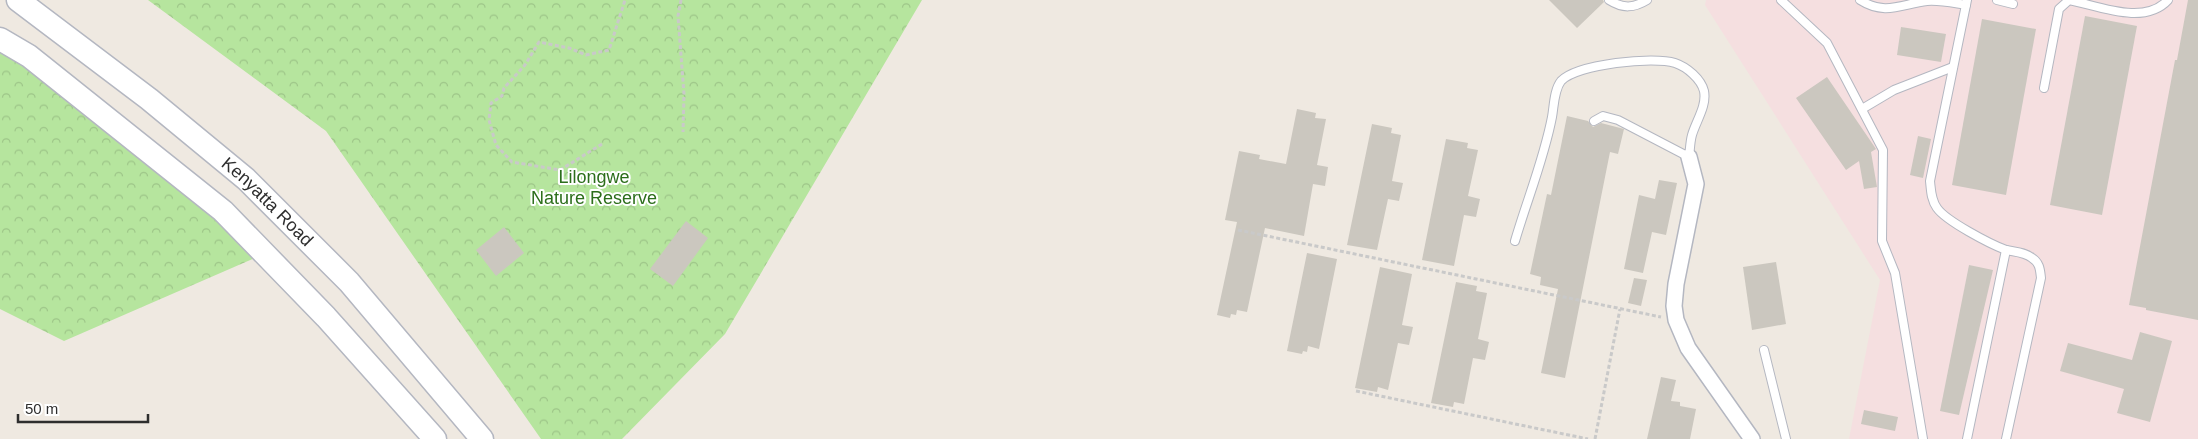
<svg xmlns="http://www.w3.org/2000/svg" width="2198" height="439" font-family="Arial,sans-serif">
<defs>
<pattern id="forest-crowns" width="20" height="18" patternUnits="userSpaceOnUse" patternTransform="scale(1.25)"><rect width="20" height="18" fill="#b6e59e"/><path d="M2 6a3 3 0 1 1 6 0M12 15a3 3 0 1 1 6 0" fill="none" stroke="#9dc588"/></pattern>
</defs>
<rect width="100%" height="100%" fill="#efe9e1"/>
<path fill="#f5dfe0" d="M1706,0H2198V439H1849L1880,280L1705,5Z"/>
<g fill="url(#forest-crowns)">
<path d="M148,0H922L725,334L622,439H541L326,131Z"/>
<path d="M0,33L273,250L64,341L0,309Z"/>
</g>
<g fill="#cbc7bf">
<path d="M1549,0H1603L1604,2L1577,28Z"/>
<path d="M2188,0H2198V320L2146,310V308L2129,305L2175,60H2177Z"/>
<path d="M2085,16L2137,26L2102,215L2050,205Z"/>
<path d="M1982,19L2036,29L2006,195L1952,185Z"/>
<path d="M1901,27L1946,34L1941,62L1897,55Z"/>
<path d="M1827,77L1876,149L1871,152L1877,187L1864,189L1859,161L1846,170L1796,98Z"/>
<path d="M1297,109L1316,113L1315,118L1326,119L1317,165L1328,167L1325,186L1313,184L1304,236L1265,228L1247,312L1237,310L1236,315L1231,314L1230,318L1217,315L1237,222L1225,220L1239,151L1260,155L1259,159L1286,164Z"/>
<path d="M1567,116L1588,121L1593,127L1601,123L1624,129L1618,154L1610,152L1565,378L1541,373L1558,289L1540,285L1541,277L1530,274L1547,194L1551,195Z"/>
<path d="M1372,124L1392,128L1391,133L1401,135L1392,181L1403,183L1399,201L1388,199L1377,250L1347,245Z"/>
<path d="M1918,136L1931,139L1923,178L1910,175Z"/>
<path d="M1446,139L1468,143L1467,148L1478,150L1468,196L1480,199L1476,217L1464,215L1454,266L1422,260Z"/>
<path d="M1659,180L1677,183L1666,235L1652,232L1643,273L1624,269L1639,195L1655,199Z"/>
<path d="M686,221L708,238L673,286L650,269Z"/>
<path d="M504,227L524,253L496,276L476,250Z"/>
<path d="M1307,253L1337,259L1319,349L1308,346L1307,352L1303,351L1302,354L1287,351Z"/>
<path d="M1776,262L1786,324L1752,330L1743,267Z"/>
<path d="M1969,265L1993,270L1959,415L1940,411Z"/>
<path d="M1380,267L1412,274L1402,325L1413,327L1409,345L1398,343L1388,390L1378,387L1377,392L1355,388Z"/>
<path d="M1634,278L1647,280L1641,306L1628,303Z"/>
<path d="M1456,282L1477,286L1476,291L1487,293L1478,339L1489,342L1485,360L1473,358L1464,404L1454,402L1453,407L1431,403Z"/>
<path d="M2140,332L2172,341L2150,422L2117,413L2124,389L2060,371L2068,343L2132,360Z"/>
<path d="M1661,377L1676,380L1671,401L1680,402V406L1696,409L1690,439H1647Z"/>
<path d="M1864,410L1898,417L1895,431L1861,424Z"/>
</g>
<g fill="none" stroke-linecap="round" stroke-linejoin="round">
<g stroke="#b4b7c1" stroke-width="10">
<g id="lane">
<path d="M1609,0C1623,9 1634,8 1647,0"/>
<path d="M1781,0L1827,43L1883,150L1882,241L1895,273L1923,439"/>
<path d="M1860,0C1885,16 1902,4 1927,1C1941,0 1953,3 1966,5"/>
<path d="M1967,0L1930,181C1931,190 1931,200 1937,208C1946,221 1990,244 2006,250C2015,252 2025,252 2032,258C2040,263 2040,270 2041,278L2006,439"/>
<path d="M1997,0L2013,4"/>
<path d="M2044,88L2059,9L2069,0C2099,6 2144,26 2168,0"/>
<path d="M1862,109L1894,90L1953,67"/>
<path d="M1515,241C1527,200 1544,159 1552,117C1554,106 1554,90 1561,81C1577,64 1654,56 1675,63C1687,67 1701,79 1704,91C1707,106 1696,121 1692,135C1690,142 1690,150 1689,157L1618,120L1603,116L1594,121"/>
<path d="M1764,350L1786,439"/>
<path d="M1967,439L2006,250"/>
</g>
</g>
<g stroke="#b4b7c1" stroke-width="18">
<path id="street" d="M1689,157L1696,184L1676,284L1674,306L1676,320L1688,348L1752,439"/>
</g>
<g stroke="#b4b7c1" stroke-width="25">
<g id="secondary">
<path id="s1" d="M18,0L149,99L246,179L349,282L482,439"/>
<path d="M0,39L29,56L223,211L326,317L435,439"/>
</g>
</g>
<g stroke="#c9c9c9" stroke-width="3" stroke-dasharray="4 2.5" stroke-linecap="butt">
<path d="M681,0L678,16L684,94L683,132"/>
<path d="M602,144L560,170L512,162L496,145L489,120L491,103L502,96L504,88L525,65L539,42L569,48L586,55L609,50L625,0"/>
<path d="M1238,230L1661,317"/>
<path d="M1356,391L1588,439"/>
<path d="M1595,439L1620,309"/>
</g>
<use href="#lane" stroke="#fff" stroke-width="8"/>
<use href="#street" stroke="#fff" stroke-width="15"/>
<use href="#secondary" stroke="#fff" stroke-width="22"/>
</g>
<g text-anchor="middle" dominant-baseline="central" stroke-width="4" stroke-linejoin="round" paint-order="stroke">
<g font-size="18" fill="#2c6e1b" stroke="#fff">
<text x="594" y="177">Lilongwe<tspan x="594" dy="21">Nature Reserve</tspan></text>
</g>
<g font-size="18" fill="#2e2e2e" stroke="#fff">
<text stroke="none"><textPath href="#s1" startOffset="321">Kenyatta Road</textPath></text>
</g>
</g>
<path d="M18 414v8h130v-8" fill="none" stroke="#2e2e2e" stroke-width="2.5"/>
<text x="25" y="414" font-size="15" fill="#2e2e2e" stroke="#ffffff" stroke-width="4" paint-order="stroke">50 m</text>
</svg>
